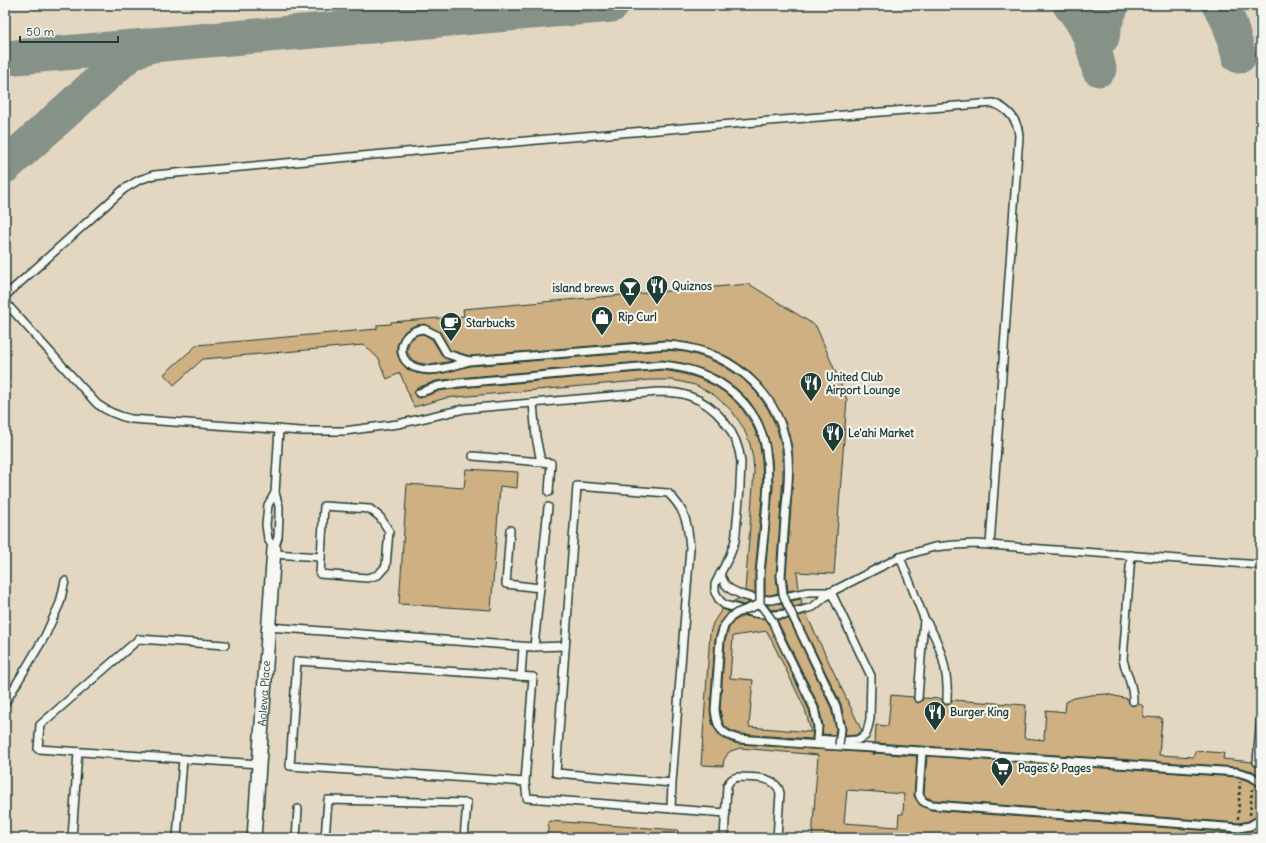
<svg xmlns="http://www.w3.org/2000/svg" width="1266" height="843" font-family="Delius,sans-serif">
<rect width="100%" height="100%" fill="#eee8dc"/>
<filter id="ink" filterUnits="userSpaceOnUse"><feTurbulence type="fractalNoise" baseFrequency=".025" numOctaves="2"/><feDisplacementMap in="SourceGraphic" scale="8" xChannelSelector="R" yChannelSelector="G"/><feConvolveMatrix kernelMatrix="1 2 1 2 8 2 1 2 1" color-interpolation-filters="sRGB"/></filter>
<g filter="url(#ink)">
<rect fill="#e4d7c1" x="5" y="5" width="1256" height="833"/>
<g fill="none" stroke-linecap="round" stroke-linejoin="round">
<g stroke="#869288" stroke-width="35">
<path d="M1070,5C1088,25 1093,43 1099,69"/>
<path d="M1219,5L1229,22L1239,56"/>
<path d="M1102,37L1105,22L1112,5"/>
<path d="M5,58L145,46"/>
<path d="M5,166L127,56L137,50L152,45L612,5"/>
</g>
</g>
<g fill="#ceb082" stroke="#1f3d34" fill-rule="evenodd">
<path d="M749,284L816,326L847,399L834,574L797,572L799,589L788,591L786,576L793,477L792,447L786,424L776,404L763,386L748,370L730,358L710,349L688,343L665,340L470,356L450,350L440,332L424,324L413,326L405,331L400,338L397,346V353L400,361L407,369L416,373L429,375L444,373L470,366L665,350L686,352L706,358L725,367L742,378L756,392L768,409L777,428L782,449L783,477L776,576L778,593L771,595H765V574L773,487L772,459L768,437L761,419L750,402L736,388L720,377L702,369L682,363L662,360L458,378L436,381L417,388L414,393L416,397L420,398L439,391L460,388L662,370L680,373L698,378L715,386L730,396L742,409L752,424L759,440L762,460L763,487L755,574V593L745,591L754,472L753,459L750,444L743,427L731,410L714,395L695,385L673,380H650L446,398L414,407L400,373L387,379L380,364V360L364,345L203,359L174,385L164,374L197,345L377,329V325L391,324V322L464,316L463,309Z"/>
<path d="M423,334L432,339L443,357L452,361L430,365L419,363L412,360L407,352L409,342L417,335Z"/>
<path d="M466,469L518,472L517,488L500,486L491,610L399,604L407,484L464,488Z"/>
<path d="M738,599H739L750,602L744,605L732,602Z"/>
<path d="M801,599L802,605L794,607L791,601Z"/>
<path d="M781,603L784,609L771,610L767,605Z"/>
<path d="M722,609L730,612L720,623L715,639L710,711L712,723L717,732L721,737L731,742L739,744L873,753L874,755V753L917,756L914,796L920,805L931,810L1239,833L1251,831L1261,825V838H812L818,755L740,748L731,751L728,753L724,760L723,766L701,765L710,633L713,623ZM847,790L904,794L903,814H899L898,827L844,823Z"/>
<path d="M806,614L862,731L856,735L845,736L846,728L841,704L798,616Z"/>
<path d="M744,616L765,619L768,622L809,710L813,727L812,739L740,734L730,730L723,724L720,710L725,641L729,628L734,621ZM767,631L805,709L811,732L749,727L753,680L730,678L733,636Z"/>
<path d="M789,619L831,708L836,729L835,735L822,734L823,726L819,706L777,620Z"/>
<path d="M1106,694L1128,699L1129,703L1131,705H1135L1137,703L1143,706V717L1162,718L1159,755L1194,757L1195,751L1224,753L1223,759L1252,762L1253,764L1256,767L1261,765V777L1253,771L1237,767L875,743L876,725L888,726L891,695L913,697L914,700L917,703L922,701L923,698L942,699L943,703L946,705L950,704L952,700L1026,705L1024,738L1044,740L1046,710L1065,712L1066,702L1074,698L1091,695Z"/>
<path d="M927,756L1236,777L1249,781L1261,788V814L1248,821L1239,823L933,800L926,797L924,793Z"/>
<path d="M549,821L678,830L677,838H547Z"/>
</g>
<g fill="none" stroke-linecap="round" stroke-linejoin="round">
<g stroke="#1f3d34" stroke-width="10">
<g id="service">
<path d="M5,296L124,189L139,180L154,175L559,138L993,103C1008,109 1018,119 1019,136L990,545"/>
<path d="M5,302L97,404C108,412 118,416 131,419L301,431H344L398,424L464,409L658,392C668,392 679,392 689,396C716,405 738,432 741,462C741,470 740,479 740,487C739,502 737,517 736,533L735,541L730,555L715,584V592L720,601L725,605L754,613L773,615L788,614L813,607L831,592L900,557L934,547L955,545L975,544L1261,565"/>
<path d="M424,329L436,335L447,354L469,361C454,366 433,373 417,368C393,361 399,330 424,329Z"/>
<path d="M469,361L665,345C725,347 777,387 787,448C790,467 788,487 786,506C784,529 783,552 781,576"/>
<path d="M419,393L438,386L459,383L662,365C715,369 763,403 767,459C770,495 763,538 760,574"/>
<path d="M533,403L536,437L541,462L551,463L549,492"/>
<path d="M473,456L541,462"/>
<path d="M324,506L370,509L380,517L389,531L386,566L378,575L367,578L320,574Z"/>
<path d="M510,530L506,584L540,588"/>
<path d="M274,549L278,537L279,517V506L275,493L279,429"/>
<path d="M274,549L268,539L266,525L268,505L275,493"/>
<path d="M274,554L321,557"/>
<path d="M1131,555L1123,659C1126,674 1134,686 1133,701"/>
<path d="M900,557L924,618L918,698"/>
<path d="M720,574L725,584L730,589L742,595L757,599L771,600L808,592H831"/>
<path d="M924,618C940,641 949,672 947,700"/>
<path d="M269,627L534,647L548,507"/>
<path d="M776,630L814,708L818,727L817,739L843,741L857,740L865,736L867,732L870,719L871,676L831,592"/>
<path d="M225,645L139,639L40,725L38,749L259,764"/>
<path d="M534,647L565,646"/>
<path d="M521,676L523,647"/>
<path d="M5,703L45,636L60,603L65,581"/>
<path d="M805,744L922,751"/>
<path d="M1257,762L1261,715"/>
<path d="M525,782L290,766L297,661L533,677L525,782L527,798L726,813"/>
<path d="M1261,783L1251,776L1237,772L922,751L919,794C921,801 924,803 932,805L1239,828L1250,826L1261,819"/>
<path d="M671,809L672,783L690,548C688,525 686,510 668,493L577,486L556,773L672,783"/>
<path d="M72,838L78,752"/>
<path d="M177,838L183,759"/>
<path d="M296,838L298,809"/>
<path d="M325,838L328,800L467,803L464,838"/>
<path d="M724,838L727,786C730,780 732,778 738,777C753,778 776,775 780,793L777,838"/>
</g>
</g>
<g stroke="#1f3d34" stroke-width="16">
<g id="minor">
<path id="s1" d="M254,838L274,549"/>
</g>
</g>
<g stroke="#1f3d34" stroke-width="2.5" stroke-dasharray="3 3" stroke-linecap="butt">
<path d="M1250,815L1252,789"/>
<path d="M1238,819L1240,782"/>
</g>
<use href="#service" stroke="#f6f6f2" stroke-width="7"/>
<use href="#minor" stroke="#f6f6f2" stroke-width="13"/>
<g stroke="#1f3d34" stroke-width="10" stroke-linecap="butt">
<g id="service-bridge">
<path d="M760,574V604L772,620L776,630"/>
<path d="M781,576L783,594L787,604L836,706L841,729L839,745"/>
<path d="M760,604L737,613L731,617L724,626L720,640L715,710C717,728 721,734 739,739L805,744"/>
</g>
</g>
<use href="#service-bridge" stroke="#f6f6f2" stroke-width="7"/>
</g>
</g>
<defs>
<g id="restaurant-pin" transform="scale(1.15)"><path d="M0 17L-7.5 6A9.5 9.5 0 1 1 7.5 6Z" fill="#1f3d34" stroke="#f6f6f2"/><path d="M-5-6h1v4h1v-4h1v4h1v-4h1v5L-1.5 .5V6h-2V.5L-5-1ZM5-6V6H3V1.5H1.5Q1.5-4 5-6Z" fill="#fff"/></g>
<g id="bar-pin" transform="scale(1.15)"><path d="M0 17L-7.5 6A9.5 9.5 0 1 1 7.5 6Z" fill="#1f3d34" stroke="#f6f6f2"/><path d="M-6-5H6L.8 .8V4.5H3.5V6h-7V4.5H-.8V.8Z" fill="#fff"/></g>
<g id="shop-pin" transform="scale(1.15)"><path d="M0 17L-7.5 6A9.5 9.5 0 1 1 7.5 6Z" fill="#1f3d34" stroke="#f6f6f2"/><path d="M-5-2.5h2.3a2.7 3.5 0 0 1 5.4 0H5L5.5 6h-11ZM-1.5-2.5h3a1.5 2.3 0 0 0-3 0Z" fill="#fff"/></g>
<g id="cafe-pin" transform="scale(1.15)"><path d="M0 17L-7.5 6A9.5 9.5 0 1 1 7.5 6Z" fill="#1f3d34" stroke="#f6f6f2"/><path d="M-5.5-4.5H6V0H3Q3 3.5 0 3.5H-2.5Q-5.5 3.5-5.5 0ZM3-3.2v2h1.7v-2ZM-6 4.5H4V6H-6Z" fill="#fff"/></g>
<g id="supermarket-pin" transform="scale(1.15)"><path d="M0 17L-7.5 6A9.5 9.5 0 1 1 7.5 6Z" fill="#1f3d34" stroke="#f6f6f2"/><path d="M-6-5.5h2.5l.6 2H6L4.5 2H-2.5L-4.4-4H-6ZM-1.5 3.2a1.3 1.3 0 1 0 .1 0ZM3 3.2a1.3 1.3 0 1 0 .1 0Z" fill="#fff"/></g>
</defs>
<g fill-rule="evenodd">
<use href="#restaurant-pin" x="657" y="286"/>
<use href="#bar-pin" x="630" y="288"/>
<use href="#shop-pin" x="602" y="317"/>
<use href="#cafe-pin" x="451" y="323"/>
<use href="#restaurant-pin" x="811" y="383"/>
<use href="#restaurant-pin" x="833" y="433"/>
<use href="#restaurant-pin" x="935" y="712"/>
<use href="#supermarket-pin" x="1002" y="768"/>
</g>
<g text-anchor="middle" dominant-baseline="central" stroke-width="4" stroke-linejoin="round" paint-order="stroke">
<g font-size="11" font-weight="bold" fill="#1f3d34" stroke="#f6f6f2" text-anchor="start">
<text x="672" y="286">Quiznos</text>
<text x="614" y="288" text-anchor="end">island brews</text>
<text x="618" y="317">Rip Curl</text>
<text x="466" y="323">Starbucks</text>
<text x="826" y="377">United Club<tspan x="826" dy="13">Airport Lounge</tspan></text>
<text x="848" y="433">Le'ahi Market</text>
<text x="950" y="712">Burger King</text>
<text x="1018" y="768">Pages &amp; Pages</text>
</g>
<g font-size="11" fill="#1f3d34" stroke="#f6f6f2">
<text stroke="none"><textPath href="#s1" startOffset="145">Aolewa Place</textPath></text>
</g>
</g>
<rect width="1266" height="843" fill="none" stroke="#f6f6f2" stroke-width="20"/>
<rect x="10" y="10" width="1246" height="823" fill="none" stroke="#1f3d34" stroke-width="1.5" filter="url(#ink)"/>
<path d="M20 36v6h98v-6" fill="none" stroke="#1f3d34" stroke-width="2"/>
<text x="26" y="36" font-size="12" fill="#1f3d34" stroke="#f6f6f2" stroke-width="3" paint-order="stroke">50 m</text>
</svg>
